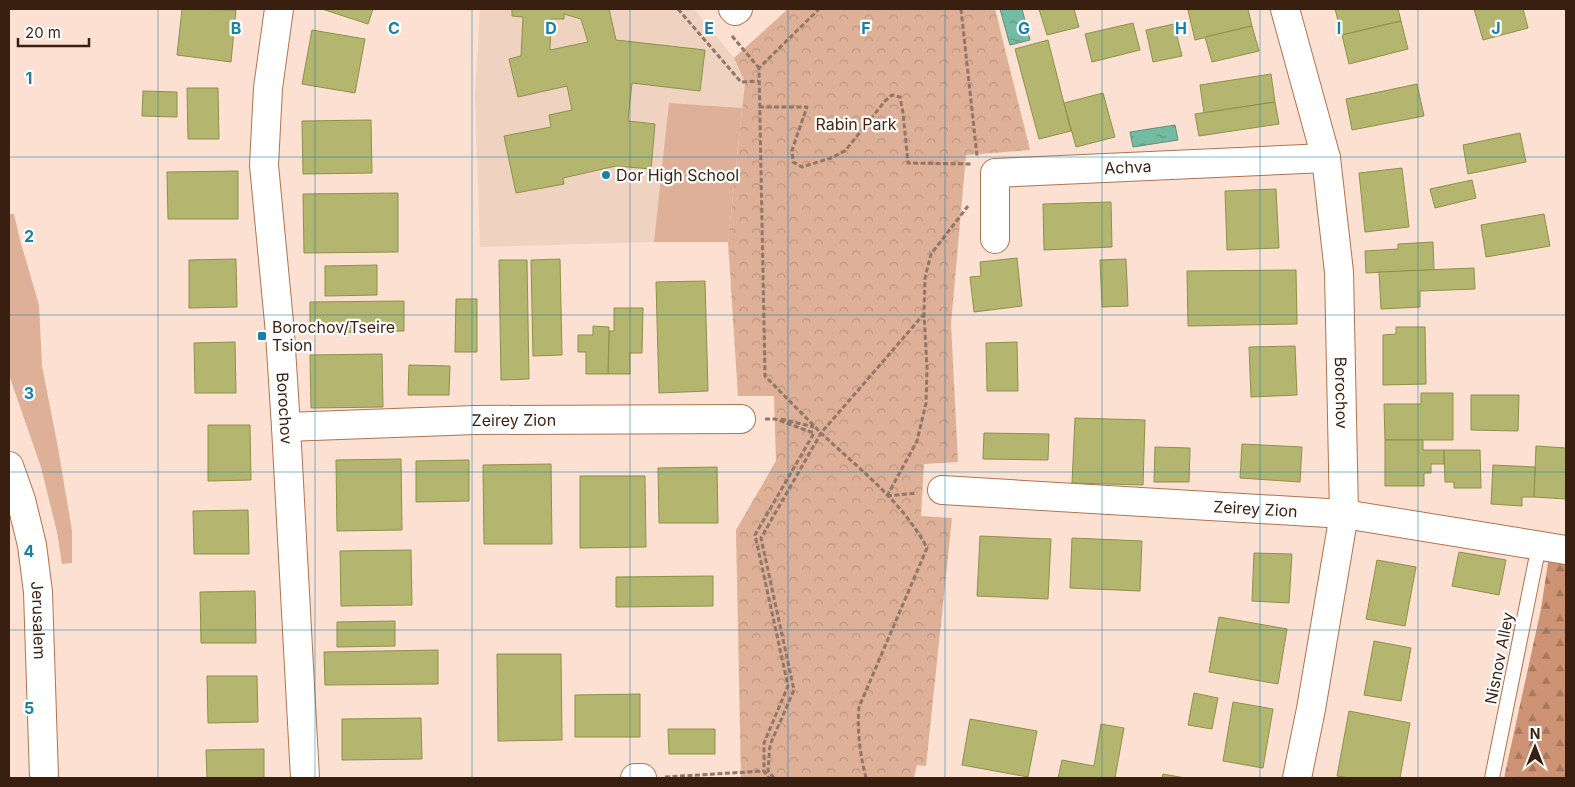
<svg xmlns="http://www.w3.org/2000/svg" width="1575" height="787" font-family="Inter,sans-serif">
<defs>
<pattern id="forest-firs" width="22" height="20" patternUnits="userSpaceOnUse" patternTransform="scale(1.25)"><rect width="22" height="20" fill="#cd9374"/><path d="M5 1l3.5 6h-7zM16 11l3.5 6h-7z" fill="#a7775e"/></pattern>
<pattern id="park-crowns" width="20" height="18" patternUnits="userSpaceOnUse" patternTransform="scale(1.25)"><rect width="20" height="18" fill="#ddb097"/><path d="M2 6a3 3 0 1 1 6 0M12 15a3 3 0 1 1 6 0" fill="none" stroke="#be9781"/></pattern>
<pattern id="water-ripples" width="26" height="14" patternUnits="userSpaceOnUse" patternTransform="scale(1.25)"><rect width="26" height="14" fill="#73bca3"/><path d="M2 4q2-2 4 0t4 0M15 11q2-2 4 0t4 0" fill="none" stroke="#5f9883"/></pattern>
</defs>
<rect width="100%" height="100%" fill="#fce0d1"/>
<path fill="#f0d2c1" d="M480,9H694L734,58L745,81L728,242H654L480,247L475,95Z"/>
<g fill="#ddb097">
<path d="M669,103L742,108L728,242H654Z"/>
<path d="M9,214H14L20,240L39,305L42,366L58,448L72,531V563L62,564L57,532L41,467L9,375Z"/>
</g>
<path fill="url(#forest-firs)" d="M1549,556L1566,559V778H1504L1541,609Z"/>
<path fill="url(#park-crowns)" d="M788,9H995L1030,150L966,155L951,324L958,462L924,464L921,516L952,518L926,766L917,765L914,778H741L736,530L776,461L774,396H738L728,242L745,82L734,58Z"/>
<g fill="url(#water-ripples)" stroke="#628d77">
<path d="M1000,9H1022L1030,40L1010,45Z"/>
<path d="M1175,125L1178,140L1133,147L1130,132Z"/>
</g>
<g fill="#b4b66f" stroke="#8e904a" fill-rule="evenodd">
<path d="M182,9L236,10L231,62L177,55Z"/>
<path d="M322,9H373L368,24Z"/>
<path d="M512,9H609L616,40L705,50L700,91L632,83L628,121L655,124L651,169L616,166L563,178L564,184L516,193L504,136L551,127L549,115L572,110L567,86L518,97L509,59L521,56L523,17L512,16ZM564,14L581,19L588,42L550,50L551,19H564Z"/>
<path d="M1039,9H1074L1079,27L1047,35Z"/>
<path d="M1194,9H1248L1252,26L1195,40L1188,10Z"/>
<path d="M1335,9H1398L1401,21L1342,35Z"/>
<path d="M1474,9H1523L1528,28L1483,40Z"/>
<path d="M1401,21L1408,49L1349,64L1342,35Z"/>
<path d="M1133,23L1140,50L1092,62L1085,34Z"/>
<path d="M1174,24L1182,56L1153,62L1146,30Z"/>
<path d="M1252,26L1259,51L1212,62L1205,37Z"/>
<path d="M312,30L365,39L355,93L302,84Z"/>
<path d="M1048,40L1071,131L1039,139L1015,49Z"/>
<path d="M1271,74L1275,102L1204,113L1200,85Z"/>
<path d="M1417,84L1424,116L1352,130L1346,99Z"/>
<path d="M187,88H218L219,139H188Z"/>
<path d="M143,91L177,92V117L142,116Z"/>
<path d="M1103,93L1115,137L1076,147L1064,103Z"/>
<path d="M1275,102L1279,124L1199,136L1195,114Z"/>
<path d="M371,120L372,173L303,174L302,121Z"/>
<path d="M1520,133L1526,162L1468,174L1463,145Z"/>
<path d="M1402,168L1409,227L1365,232L1359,173Z"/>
<path d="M238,171V219H168L167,172Z"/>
<path d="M1472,180L1476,198L1435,208L1430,189Z"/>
<path d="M1276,189L1279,248L1227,250L1225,191Z"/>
<path d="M398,193V252L304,253L303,194Z"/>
<path d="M1111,202L1112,247L1044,250L1043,204Z"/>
<path d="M1544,214L1550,246L1486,257L1481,225Z"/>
<path d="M1433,242L1434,270L1366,273L1365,251L1398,249V244Z"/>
<path d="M1017,258L1022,306L974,312L970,277L981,276L980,262Z"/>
<path d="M236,259L237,307L189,308V260Z"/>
<path d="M560,259L562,355L533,356L531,260Z"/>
<path d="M1126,259L1128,306L1102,307L1100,260Z"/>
<path d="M499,260H527L529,379L501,380Z"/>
<path d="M377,265V295L325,296V266Z"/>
<path d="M1474,268L1475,289L1420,291V307L1381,309L1379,272Z"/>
<path d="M1296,270L1297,324L1188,326L1187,271Z"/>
<path d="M705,281L708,391L659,393L656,282Z"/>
<path d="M456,299H477V352H455Z"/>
<path d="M404,301V331L310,333V302Z"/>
<path d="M614,308H643L642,353H630V374H608L609,331H614Z"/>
<path d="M593,326L609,327L608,374H586V352H578V335H593Z"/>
<path d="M1396,327H1425L1426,384L1383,385V335L1396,334Z"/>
<path d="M235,342L236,393H195L194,343Z"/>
<path d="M1017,342L1018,391H987L986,343Z"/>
<path d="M1295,346L1297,395L1251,397L1249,347Z"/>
<path d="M382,354L383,407L311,408L310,355Z"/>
<path d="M409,365L450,366L449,395H408Z"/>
<path d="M1421,393H1453V440H1385L1384,404H1421Z"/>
<path d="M1471,395H1519L1518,431L1471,430Z"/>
<path d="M1075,418L1145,420L1143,485L1072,483Z"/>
<path d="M208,425H250L251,480L208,481Z"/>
<path d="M984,433L1049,434L1048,460L983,459Z"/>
<path d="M1385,440H1423V450H1444V464H1431V473H1424V486H1385Z"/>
<path d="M1242,444L1302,447L1300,482L1240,478Z"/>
<path d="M1536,446L1566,448V499L1534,497Z"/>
<path d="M1155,447L1190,448L1189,482H1154Z"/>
<path d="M1444,450H1480L1481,488H1454V482H1445Z"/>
<path d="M401,459L402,530L337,531L336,460Z"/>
<path d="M469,460V501L416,502V461Z"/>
<path d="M551,464L552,544H484L483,465Z"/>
<path d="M1493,465L1535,467L1534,497H1522V506L1491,504Z"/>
<path d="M717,467L718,523H659L658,468Z"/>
<path d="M580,476H645L646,547L580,548Z"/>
<path d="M248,510L249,554H194L193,511Z"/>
<path d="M980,536L1051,539L1048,599L977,596Z"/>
<path d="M1072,538L1142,541L1140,591L1070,588Z"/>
<path d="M411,550L412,605L341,606L340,551Z"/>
<path d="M1459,552L1506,560L1499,595L1452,586Z"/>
<path d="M1254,553L1292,554L1289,603L1252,601Z"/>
<path d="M1377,560L1416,567L1405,626L1366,619Z"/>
<path d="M713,576V606L616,607V577Z"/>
<path d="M255,591L256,643H201L200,592Z"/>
<path d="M1219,617L1287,629L1278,684L1209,672Z"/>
<path d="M395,621V646L337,647V622Z"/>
<path d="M1374,641L1411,648L1401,701L1364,695Z"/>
<path d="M438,650V684L325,685L324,652Z"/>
<path d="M497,654H561L562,740L498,741Z"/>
<path d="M207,676H257L258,722L208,723Z"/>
<path d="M1194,693L1218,698L1212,729L1188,725Z"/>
<path d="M640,694V737H575V695Z"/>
<path d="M1233,702L1273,709L1263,768L1223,761Z"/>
<path d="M1349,711L1410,723L1400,778H1350L1337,776Z"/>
<path d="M421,718L422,759L342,760V719Z"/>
<path d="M970,719L1037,731L1028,777L962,765Z"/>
<path d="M1101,724L1124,728L1115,778H1058L1062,760L1094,766Z"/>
<path d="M668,729H715V754H669Z"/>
<path d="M264,749V778H207L206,750Z"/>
<path d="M1163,774L1185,778H1162Z"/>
</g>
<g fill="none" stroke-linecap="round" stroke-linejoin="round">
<g stroke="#b17350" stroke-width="16">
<path id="service" d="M1492,778L1539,545"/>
</g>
<g stroke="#b17350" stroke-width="30">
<g id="minor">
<path id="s1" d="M279,9L268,88L264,165L280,333L286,427L305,778"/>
<path d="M733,9L735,11L738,9"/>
<path id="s2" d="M1285,9L1326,158L1339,272L1344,514L1311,709L1297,778"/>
<path id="s3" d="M995,239V173L1326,158"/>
<path id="s4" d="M286,427L475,420L741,419"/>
<path id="s5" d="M942,490L1344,514L1566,550"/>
<path d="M635,778H642"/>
</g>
</g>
<g stroke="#b17350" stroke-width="30">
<g id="secondary">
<path id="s6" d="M9,466L21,500L32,545L38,592L44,778"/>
</g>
</g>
<g stroke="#927768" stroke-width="3" stroke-dasharray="5 2.5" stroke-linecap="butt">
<path d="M678,9L741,82L758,81"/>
<path d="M961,9L977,156"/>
<path d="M732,36L759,68"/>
<path d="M759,107H807L792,150L793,162L802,167L831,158L845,151L885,101L892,95L900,97L903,113L908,163L971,164"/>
<path d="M765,419H775L814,433L755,535L788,686L764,743V771L769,778"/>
<path d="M781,419L814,427"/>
<path d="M887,496L917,441L926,403L927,368L924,314L925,278L931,254L968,206"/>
<path d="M887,496L917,493"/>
<path d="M665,777L764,771"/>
<path d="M774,778L768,771L770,745L794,690L761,538L821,433L765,376L759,68L819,9"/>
<path d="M866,778C860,754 857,732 859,707L927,548C903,502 858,468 821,433L924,314"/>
</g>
<use href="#service" stroke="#fff" stroke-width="14"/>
<use href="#minor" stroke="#fff" stroke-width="28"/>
<use href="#secondary" stroke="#fff" stroke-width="28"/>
</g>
<path fill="none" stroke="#1682aa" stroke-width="1" stroke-opacity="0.55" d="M158,9V778M315,9V778M472,9V778M630,9V778M788,9V778M945,9V778M1102,9V778M1260,9V778M1418,9V778M9,157H1566M9,315H1566M9,472H1566M9,630H1566"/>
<g fill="#1682aa" stroke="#fff" stroke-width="2">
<circle cx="606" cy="175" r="5"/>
<rect x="257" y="331" width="10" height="10" rx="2.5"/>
</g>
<g text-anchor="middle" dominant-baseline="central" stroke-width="4.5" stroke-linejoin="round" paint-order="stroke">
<g font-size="16" fill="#4a240c" stroke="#fff">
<text x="856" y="124">Rabin Park</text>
</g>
<g font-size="16" fill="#391f10" stroke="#fff">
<text stroke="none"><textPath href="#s3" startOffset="199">Achva</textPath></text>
<text stroke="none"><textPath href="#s2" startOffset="390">Borochov</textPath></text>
<text stroke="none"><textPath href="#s1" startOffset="401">Borochov</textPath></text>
<text stroke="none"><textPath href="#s4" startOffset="228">Zeirey Zion</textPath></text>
<text stroke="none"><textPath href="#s5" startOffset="314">Zeirey Zion</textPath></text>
<text stroke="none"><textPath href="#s6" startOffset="158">Jerusalem</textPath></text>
<text transform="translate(1499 658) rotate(-79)">Nisnov Alley</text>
</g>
<g font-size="16" fill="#391f10" stroke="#fff" text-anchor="start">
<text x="616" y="175">Dor High School</text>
<text x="272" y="327">Borochov/Tseire<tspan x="272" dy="18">Tsion</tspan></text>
</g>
</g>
<g font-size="16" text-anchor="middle" font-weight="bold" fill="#1682aa" stroke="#fff" stroke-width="4.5" stroke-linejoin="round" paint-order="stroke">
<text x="236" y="34">B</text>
<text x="394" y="34">C</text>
<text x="551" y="34">D</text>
<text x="709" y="34">E</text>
<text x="866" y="34">F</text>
<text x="1024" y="34">G</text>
<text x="1181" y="34">H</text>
<text x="1339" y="34">I</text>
<text x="1496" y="34">J</text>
<text x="29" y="84">1</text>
<text x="29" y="242">2</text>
<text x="29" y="399">3</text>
<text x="29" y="557">4</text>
<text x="29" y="714">5</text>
</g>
<rect width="1575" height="787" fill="none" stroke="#391f10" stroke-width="20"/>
<g transform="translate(1535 747)" stroke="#ffffff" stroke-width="4" paint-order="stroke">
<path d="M0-4L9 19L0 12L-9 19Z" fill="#391f10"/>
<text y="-8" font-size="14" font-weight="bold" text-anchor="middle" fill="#391f10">N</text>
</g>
<path d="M18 38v8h71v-8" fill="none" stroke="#391f10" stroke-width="2.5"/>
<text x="25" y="38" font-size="15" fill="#391f10" stroke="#ffffff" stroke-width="4" paint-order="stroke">20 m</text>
</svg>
